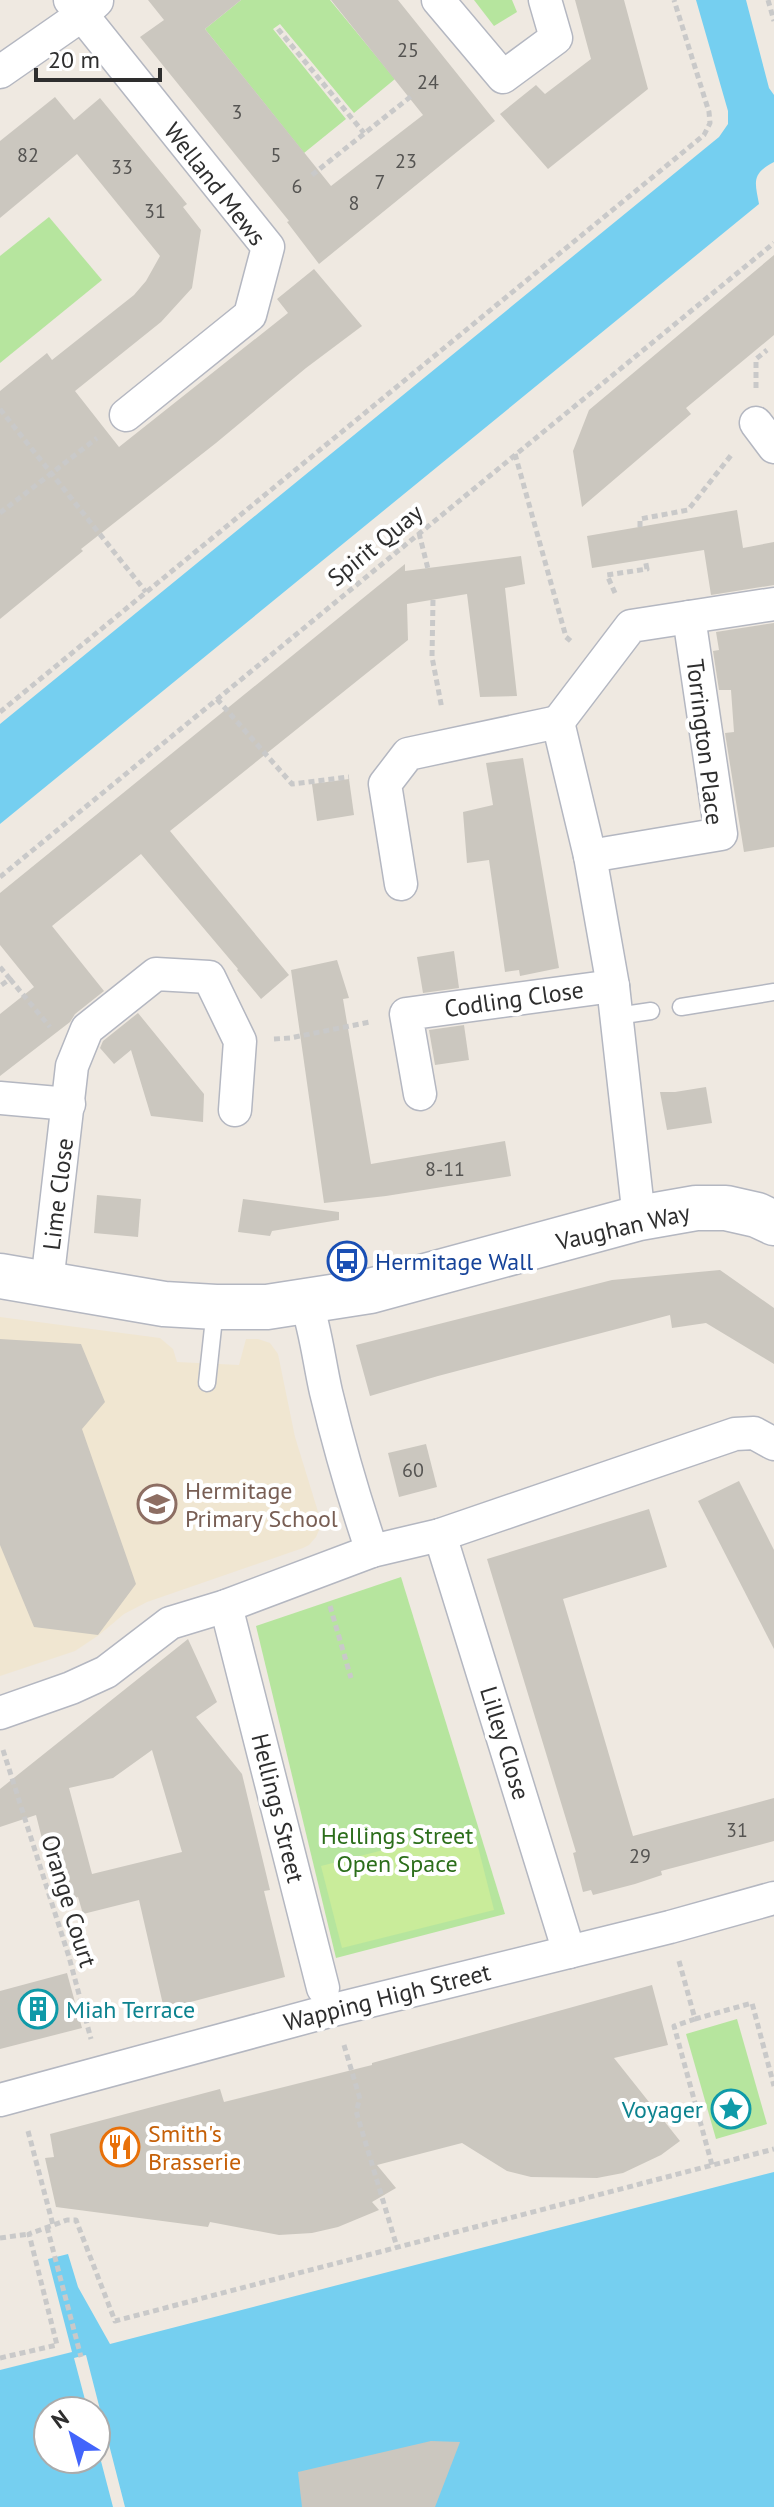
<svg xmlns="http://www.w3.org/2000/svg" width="774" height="2507" font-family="'PT Sans',sans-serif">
<rect width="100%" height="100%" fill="#efe9e1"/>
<path fill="#f0e6d1" d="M0,1317L160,1338L173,1349L177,1362L239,1365L246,1339H258L270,1343L278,1354L295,1437L319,1515L320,1528L316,1537L309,1545L303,1548L147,1602L124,1614L99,1635L75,1651L0,1676Z"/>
<g fill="#b6e59e">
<path d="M241,0H330L395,79L354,113L280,24L273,29L346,119L304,153L205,29Z"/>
<path d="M474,0H512L517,12L494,26Z"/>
<path d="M49,217L102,280L0,363V256Z"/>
<path d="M401,1577L505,1914L336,1958L256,1626Z"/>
<path d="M737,2019L767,2124L716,2139L686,2034Z"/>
</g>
<path fill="#c9ec9a" d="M473,1827L494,1910L342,1948L321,1866Z"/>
<g fill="#75cff0" fill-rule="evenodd">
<path d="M696,0H746L769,88L774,95V162C751,174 755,182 759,204L0,824V724L719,137L728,124V111Z"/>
<path d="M774,2172V2507H0V2370L72,2352L48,2259L68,2254L78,2287L110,2344ZM48,2411H96V2459H48Z"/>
</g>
<path fill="#efe9e1" d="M86,2355L125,2507H113L96,2442V2411H88L74,2358Z"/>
<g fill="#cbc7bf" fill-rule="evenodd">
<path d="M148,0H241L205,29L331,186L423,115L331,0H398L495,121L319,264L287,222L289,221L140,37L164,20Z"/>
<path d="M575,0H624L648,89L548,169L500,114L536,85L545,94L591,59Z"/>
<path d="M55,97L74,120L100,98L187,204L183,207L201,230L192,288L161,322L75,391L119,447L288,313L277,299L314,269L362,326L306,368L216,443L81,549L83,551L0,619V391L47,353L52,360L134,295L146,281L160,256L77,154L0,218V141Z"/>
<path d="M774,255V335L686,408L691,414L582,507L573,451L589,410Z"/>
<path d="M737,510L743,548L774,542V585L711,595L704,550L592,568L587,536Z"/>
<path d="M521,556L525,584L505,588L517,696L480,697L467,594L407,604L408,640L170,831L289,975L261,999L237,970L238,969L141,854L52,926L104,991L75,1014L70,1022L0,1076V1014L34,987L0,945V893L405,564V571Z"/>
<path d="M774,623V847L744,852L725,733L734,732L731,690H719L713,651L719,650L716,632Z"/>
<path d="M523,758L559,968L520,976L519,970L505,972L489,860L467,863L463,812L493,805L486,763Z"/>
<path d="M349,779L354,815L317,821L312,784Z"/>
<path d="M454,951L459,988L423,993L417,957Z"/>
<path d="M337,960L349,998L343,999L371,1164L505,1141L511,1176L386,1196L324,1203L291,970Z"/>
<path d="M138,1013L204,1094L203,1122L151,1116L131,1050L114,1064L100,1048L103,1041Z"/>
<path d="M464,1025L469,1060L435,1065L429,1030Z"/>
<path d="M706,1087L712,1123L667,1130L660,1092H675Z"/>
<path d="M97,1195L141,1199L138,1237L94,1233Z"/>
<path d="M243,1199L339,1212V1220L272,1231L270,1236L238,1232Z"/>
<path d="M720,1270L774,1308V1364L706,1323L672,1328L670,1315L438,1376L370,1396L356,1345L612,1280Z"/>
<path d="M0,1339L81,1344L105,1402L82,1429L136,1584L98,1635L34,1627L0,1545Z"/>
<path d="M426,1444L437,1487L399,1497L388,1453Z"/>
<path d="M739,1481L774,1550V1649L698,1501Z"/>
<path d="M649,1509L667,1567L563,1599L633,1836L774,1798V1841L661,1871L662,1875L635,1884L593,1895L591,1890L583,1892L573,1853L576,1852L487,1559Z"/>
<path d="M188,1639L217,1702L196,1717L242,1774L270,1890L264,1891L285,1977L164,2009L139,1900L83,1914L78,1897L58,1902L36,1815L0,1827V1789ZM152,1750L182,1852L92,1874L69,1788L113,1778Z"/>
<path d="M67,1973L82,2028L0,2049V1991Z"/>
<path d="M652,1985L668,2045L614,2058L680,2141L661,2155L623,2173L597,2178L531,2177L507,2171L462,2143L377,2165L396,2188L372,2202L379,2210L338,2227L312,2233L279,2235L210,2222L208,2227L56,2207L45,2158L54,2157L50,2134L220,2089L224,2102L372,2065V2063Z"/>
<path d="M431,2441L460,2442L435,2507H302L298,2472Z"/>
</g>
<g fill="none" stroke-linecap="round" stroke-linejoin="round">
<g stroke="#b4b7c1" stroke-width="19">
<g id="lane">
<path d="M681,1007L774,992"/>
<path d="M617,1016L651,1011"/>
<path d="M207,1383L215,1309"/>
</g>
</g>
<g stroke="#b4b7c1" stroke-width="35">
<g id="street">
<path d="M70,0L268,247L250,315L126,415"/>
<path d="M438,0L503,77L556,38L545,0"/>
<path d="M0,72L82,15L97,1"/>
<path d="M756,423L774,447"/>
<path d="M558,722L590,856L613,986"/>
<path d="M558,722L631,626L774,604"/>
<path d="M590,856L721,834L689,617"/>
<path d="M401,884L385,784L408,754L558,722"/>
<path d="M420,1094L406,1014L613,986L639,1218"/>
<path d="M0,1098L69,1104"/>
<path d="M47,1283L72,1066L87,1029L156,974L209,977L240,1041L235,1110"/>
<path d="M306,1302C316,1331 319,1361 326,1392C339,1446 354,1498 372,1551"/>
<path d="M440,1535L569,1952"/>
<path d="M226,1606L323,1988"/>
<path d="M0,1713L71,1688L106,1672L170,1623L226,1606L372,1551L440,1535L735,1434L754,1433L774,1444"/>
<path d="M0,2100L329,2011L670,1927L774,1898"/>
</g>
</g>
<g stroke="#b4b7c1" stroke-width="47">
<path id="secondary" d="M0,1276L164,1304L216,1307H267L370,1291L639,1218L696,1208H726L757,1215L774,1223"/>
</g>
<g stroke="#c9c9c9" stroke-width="5" stroke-dasharray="6 4" stroke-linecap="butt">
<path d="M768,0L774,21"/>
<path d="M278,29L364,133"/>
<path d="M312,175L414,94"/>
<path d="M756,388V359L767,350"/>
<path d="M0,409L146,592"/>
<path d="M515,454L566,637L573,643"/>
<path d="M0,513L97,438"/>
<path d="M640,527V519L688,510L732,454"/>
<path d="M419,533L428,569"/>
<path d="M615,593L607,575L647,569L645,559"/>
<path d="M433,600L432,657L442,709"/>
<path d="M217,699L292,784L349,777"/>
<path d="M0,712L704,135L710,123L709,112L674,0"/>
<path d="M0,877L774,243"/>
<path d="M0,967L10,979L0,986"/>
<path d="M10,979L50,1027"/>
<path d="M274,1039L290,1038L370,1022"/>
<path d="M330,1606L351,1678"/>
<path d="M3,1750L69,1957L91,2039"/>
<path d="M679,1961L695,2019L674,2026L712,2165"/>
<path d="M695,2019L752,2003L774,2086"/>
<path d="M344,2045L360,2099L356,2111L397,2247"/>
<path d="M28,2131L53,2225"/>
<path d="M47,2227L81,2357"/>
<path d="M0,2238L29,2234"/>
<path d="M0,2358L57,2345L29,2234L67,2220H76L115,2321L774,2149"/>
</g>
<use href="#lane" stroke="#fff" stroke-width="16"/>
<use href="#street" stroke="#fff" stroke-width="32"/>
<use href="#secondary" stroke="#fff" stroke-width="44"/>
</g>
<defs>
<g id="bus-ring" transform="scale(2)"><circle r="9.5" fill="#fff" stroke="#1a4fb4" stroke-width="1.5"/><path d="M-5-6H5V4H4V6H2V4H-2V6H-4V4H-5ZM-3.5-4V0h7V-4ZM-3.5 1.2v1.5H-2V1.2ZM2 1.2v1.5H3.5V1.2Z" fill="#1a4fb4"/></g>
<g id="school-ring" transform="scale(2)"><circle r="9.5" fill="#fff" stroke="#8d6e63" stroke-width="1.5"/><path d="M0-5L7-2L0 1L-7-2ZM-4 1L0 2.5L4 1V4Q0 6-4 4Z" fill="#8d6e63"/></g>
<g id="building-ring" transform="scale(2)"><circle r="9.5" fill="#fff" stroke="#0f9aa8" stroke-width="1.5"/><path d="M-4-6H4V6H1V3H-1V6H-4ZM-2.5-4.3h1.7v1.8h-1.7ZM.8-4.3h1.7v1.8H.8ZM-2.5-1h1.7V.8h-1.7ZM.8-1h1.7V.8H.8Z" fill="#0f9aa8"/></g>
<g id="sight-ring" transform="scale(2)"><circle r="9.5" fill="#fff" stroke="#0f9aa8" stroke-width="1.5"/><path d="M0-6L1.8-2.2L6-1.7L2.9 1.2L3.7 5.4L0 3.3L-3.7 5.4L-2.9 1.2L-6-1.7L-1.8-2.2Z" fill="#0f9aa8"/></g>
<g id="restaurant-ring" transform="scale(2)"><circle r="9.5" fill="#fff" stroke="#e8710a" stroke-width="1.5"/><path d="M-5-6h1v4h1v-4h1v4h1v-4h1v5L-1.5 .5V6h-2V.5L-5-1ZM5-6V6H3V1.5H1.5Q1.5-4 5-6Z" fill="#e8710a"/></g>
</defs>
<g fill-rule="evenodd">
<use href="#bus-ring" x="347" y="1261"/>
<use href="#school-ring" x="157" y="1504"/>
<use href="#building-ring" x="38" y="2009"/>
<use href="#sight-ring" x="731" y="2109"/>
<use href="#restaurant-ring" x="120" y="2147"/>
</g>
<g text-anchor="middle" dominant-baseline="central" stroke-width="8" stroke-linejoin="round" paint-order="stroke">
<g font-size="20" fill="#555452">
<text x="408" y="50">25</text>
<text x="428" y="82">24</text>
<text x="237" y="112">3</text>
<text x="28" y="155">82</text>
<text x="276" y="155">5</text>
<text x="406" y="161">23</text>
<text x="122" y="167">33</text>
<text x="380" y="182">7</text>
<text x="297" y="186">6</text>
<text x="354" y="203">8</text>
<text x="155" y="211">31</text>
<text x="445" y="1169">8-11</text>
<text x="413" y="1470">60</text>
<text x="737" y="1830">31</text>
<text x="640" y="1856">29</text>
</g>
<g font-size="24" fill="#2e2e2e" stroke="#fff">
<text transform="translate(215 184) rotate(52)">Welland Mews</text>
<text transform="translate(375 545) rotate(-39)">Spirit Quay</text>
<text transform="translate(705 742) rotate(83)">Torrington Place</text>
<text transform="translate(514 999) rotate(-8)">Codling Close</text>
<text transform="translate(58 1194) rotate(-83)">Lime Close</text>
<text transform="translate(623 1227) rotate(-13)">Vaughan Way</text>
<text transform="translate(505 1743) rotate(73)">Lilley Close</text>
<text transform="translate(278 1808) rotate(76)">Hellings Street</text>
<text transform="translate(69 1901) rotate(73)">Orange Court</text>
<text transform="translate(387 1997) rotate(-14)">Wapping High Street</text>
</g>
<g font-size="24" fill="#164399" stroke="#fff" text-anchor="start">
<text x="375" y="1261">Hermitage Wall</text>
</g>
<g font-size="24" fill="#785e54" stroke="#fff" text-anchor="start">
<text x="185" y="1490">Hermitage<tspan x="185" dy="28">Primary School</tspan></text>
</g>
<g font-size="24" fill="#2c6e1b" stroke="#fff">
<text x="397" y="1835">Hellings Street<tspan x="397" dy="28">Open Space</tspan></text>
</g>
<g font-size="24" fill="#0d838f" stroke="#fff" text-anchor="start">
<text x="66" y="2009">Miah Terrace</text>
<text x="703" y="2109" text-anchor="end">Voyager</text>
</g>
<g font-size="24" fill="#c56008" stroke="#fff" text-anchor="start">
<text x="148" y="2133">Smith's<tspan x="148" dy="28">Brasserie</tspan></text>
</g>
</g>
<g transform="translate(72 2435) rotate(323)"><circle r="38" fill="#ffffff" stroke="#ababab" stroke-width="2"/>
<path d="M0-6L14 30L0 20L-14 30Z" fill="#4264fb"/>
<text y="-12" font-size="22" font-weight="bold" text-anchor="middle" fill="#2e2e2e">N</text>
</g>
<path d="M36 68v12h124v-12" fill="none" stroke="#2e2e2e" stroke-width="4"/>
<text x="48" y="68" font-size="24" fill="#2e2e2e" stroke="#ffffff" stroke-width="6" paint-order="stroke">20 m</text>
</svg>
